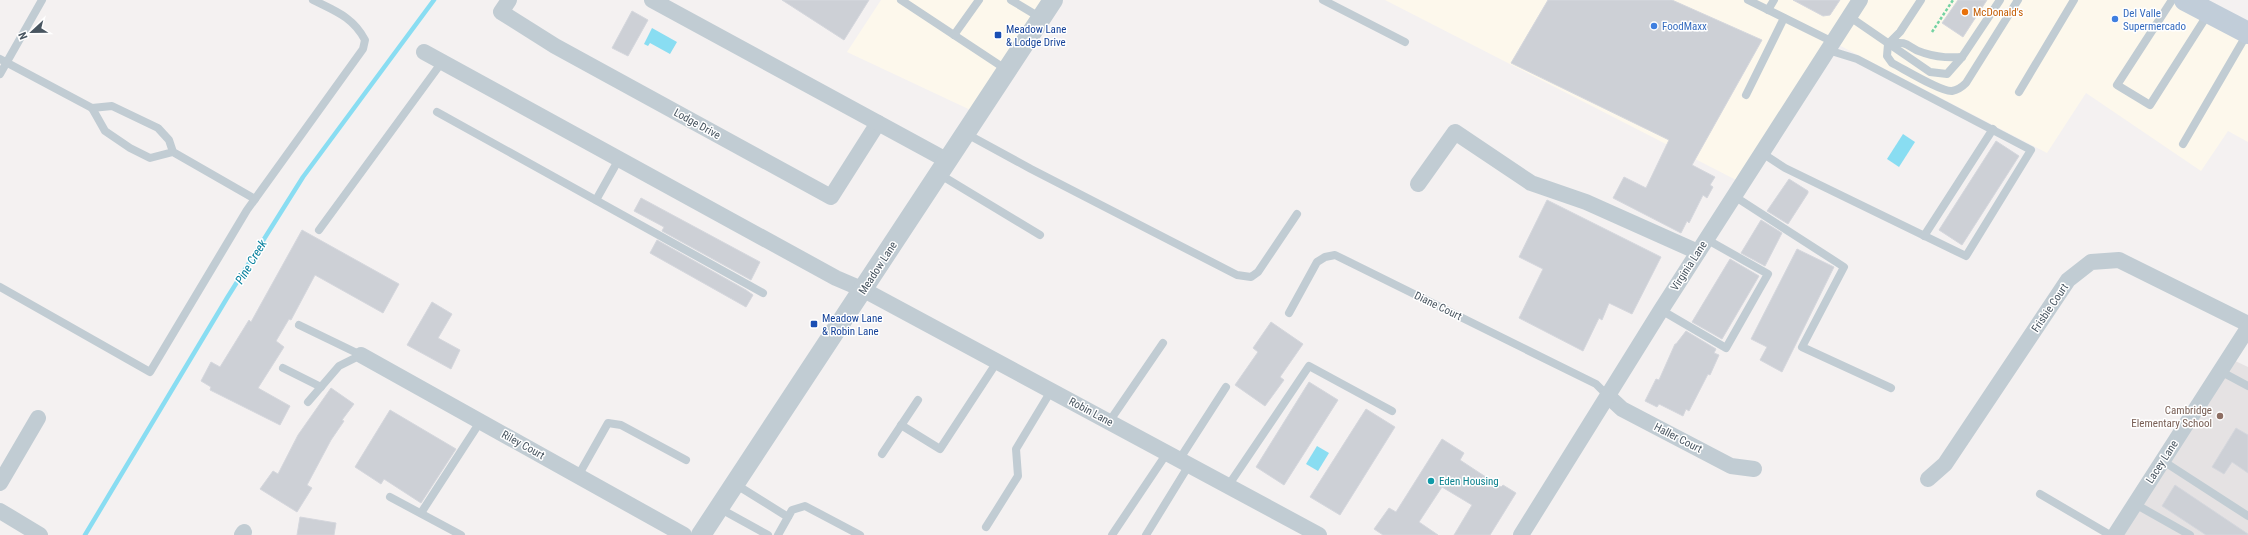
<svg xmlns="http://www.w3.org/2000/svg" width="2248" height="535" font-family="'Roboto Condensed',sans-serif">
<rect width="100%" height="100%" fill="#f4f1f1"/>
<g fill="#fdf8ec">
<path d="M881,0H1053L979,114L847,52Z"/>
<path d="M1385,0H2185L2248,33V142L2228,131L2201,171L2086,93L2047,153L1833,42L1742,183Z"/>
</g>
<path fill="#e5e2e3" d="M2229,358L2248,367V535H2115Z"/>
<g fill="#89ddf2">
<path d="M652,28L677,42L670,54L650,43L648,46L644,44Z"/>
<path d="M1903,134L1915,142L1899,167L1887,159Z"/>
<path d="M1317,446L1329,453L1318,471L1306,464Z"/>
</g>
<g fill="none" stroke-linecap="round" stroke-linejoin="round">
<path stroke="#89ddf2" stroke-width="4.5" d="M85,535L227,298L303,177L434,0"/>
</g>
<g fill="#cdd0d6" stroke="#d5d7dd">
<path d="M782,0H869L844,40Z"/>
<path d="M1548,0H1672L1762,40L1692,165L1715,177L1710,185L1713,187L1707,198L1703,195L1689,223L1687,221L1681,233L1613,198L1624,177L1646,188L1669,140L1511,63Z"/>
<path d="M1793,0H1840L1830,15L1823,16Z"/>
<path d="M1958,0H1987L1963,37L1942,23Z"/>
<path d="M632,11L648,20L628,56L612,48Z"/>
<path d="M1996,141L2019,156L1962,245L1939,230Z"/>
<path d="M1789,179L1808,191V193L1788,224L1767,211Z"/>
<path d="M641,198L760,262L751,280L662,231L664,227L634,211Z"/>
<path d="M1547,200L1661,257L1632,314L1609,303L1602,320L1599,318L1583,351L1519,318L1543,269L1519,257Z"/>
<path d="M1761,220L1782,233L1765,266L1741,253Z"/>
<path d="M302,230L399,284L383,313L315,275L291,320L289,319L276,341L284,347L258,388L290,406L280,425L210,390L211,387L201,381L211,362L220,367L249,320L251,322Z"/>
<path d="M657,240L746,290L753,295L746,307L650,253Z"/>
<path d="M1797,249L1834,267L1782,372L1760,360L1767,347L1751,339Z"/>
<path d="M1730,259L1759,276L1722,339L1692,322Z"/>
<path d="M432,302L452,314L438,338L460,350L451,369L407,345Z"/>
<path d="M1271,322L1303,344L1280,377L1284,380L1265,406L1235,385L1258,352L1253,348Z"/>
<path d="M1686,331L1716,349L1714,353L1719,355L1710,375L1708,374L1689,411L1686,409L1683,416L1659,404L1657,407L1645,401L1656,379L1659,380L1675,344H1676Z"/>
<path d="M1309,382L1338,400L1284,485L1256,467Z"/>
<path d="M331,388L354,404L342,420L344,421L331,440L307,485L312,488L297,512L260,489L273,471L278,474L298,435Z"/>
<path d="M1366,409L1395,427L1340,515L1310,497Z"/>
<path d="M390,410L456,449L421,503L384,479L381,484L355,467Z"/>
<path d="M2236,428L2248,435V473L2232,462L2224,474L2212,467Z"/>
<path d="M1442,439L1464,453L1460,460L1501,487L1503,485L1516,493L1490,535H1454L1472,505L1442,487L1419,522L1438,535H1383L1374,529L1389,508L1396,512Z"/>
<path d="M2175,485L2248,534V535H2206L2162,506Z"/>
<path d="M300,517L336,523L334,535H297Z"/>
</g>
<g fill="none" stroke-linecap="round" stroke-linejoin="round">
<path stroke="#74d3a3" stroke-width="2.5" stroke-dasharray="3 2" stroke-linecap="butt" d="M1932,32L1953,0"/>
<g stroke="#c1ccd3" stroke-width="8">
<path d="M901,0L1007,70"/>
<path d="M1011,0L1041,18"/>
<path d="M1323,0L1405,42"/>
<path d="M1748,0L1833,42"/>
<path d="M1921,0L1900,32L1888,44L1887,56L1892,63C1904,69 1941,92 1952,91C1958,90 1962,87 1966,83L2018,0"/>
<path d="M2172,0L2117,85L2150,105L2208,14"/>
<path d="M1768,10L1774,0"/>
<path d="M1850,17L1930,72L1947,74L1962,57L2000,0"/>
<path d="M954,35L979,0"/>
<path d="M1888,44C1913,40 1905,48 1924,53C1936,57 1949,58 1962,57"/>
<path d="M0,59L92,108"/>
<path d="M0,74L42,0"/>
<path d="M2019,92L2074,0"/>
<path d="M1746,95L1784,18"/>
<path d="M437,112L763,293"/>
<path d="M965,133L1031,169L1237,275L1251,277L1258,272L1297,214"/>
<path d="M2183,144L2247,34"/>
<path d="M173,152L150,158L130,148L105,131L92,108L112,106L158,128L169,140L173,152L255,199"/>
<path d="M1762,153L1785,168L1966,256L2031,150L1857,59L1828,50"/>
<path d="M939,174L1040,235"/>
<path d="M1734,196L1844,267L1802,347L1891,388"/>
<path d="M596,200L619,159"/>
<path d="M319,230L442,62"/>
<path d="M1924,236L1993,129"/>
<path d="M0,287L150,372L247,210L363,49L365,40C353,17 335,11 313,0"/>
<path d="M1661,310L1726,348L1768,274L1706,239"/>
<path d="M1289,313L1317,262L1325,257L1335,255L1596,384L1608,396"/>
<path d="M299,325L361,355"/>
<path d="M283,368L321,387"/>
<path d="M2220,371L2248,386"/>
<path d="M308,402L339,366L361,355"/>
<path d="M1109,422L1163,343"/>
<path d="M901,425L940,449L997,362"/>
<path d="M882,454L918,400"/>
<path d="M1179,460L1226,387"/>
<path d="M2163,461L2248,516"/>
<path d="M578,476L608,423L621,425L686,460"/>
<path d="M735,484L788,517"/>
<path d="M1228,486L1309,366L1392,411"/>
<path d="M2040,494L2110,535"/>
<path d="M390,497L461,535"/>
<path d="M2135,504L2190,535"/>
<path d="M719,508L768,535"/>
<path d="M421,513L480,422"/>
<path d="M986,527L1018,476L1016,449L1051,391"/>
<path d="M778,535L792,510L805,506L860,535"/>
<path d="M1112,535L1167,453"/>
<path d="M1146,535L1189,465"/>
</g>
<g stroke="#c1ccd3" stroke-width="16">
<path d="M509,0L501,12L555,46L831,197L878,123"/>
<path d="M652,0L948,161"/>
<path d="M424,52L836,278L864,290L1319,535"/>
<path d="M1418,184L1455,132L1531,183L1586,202L1698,252"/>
<path d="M361,355L684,535"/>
<path d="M1608,396L1622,409L1731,466L1754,469"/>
<path d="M1928,479L1945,464L2068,280L2091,262L2119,260L2248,324"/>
<path d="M0,483L38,418"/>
<path d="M0,511L40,535"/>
<path d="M242,535L244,532"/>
<path d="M1521,535L1661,310L1860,0"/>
<path d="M2115,535L2248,328"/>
</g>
<path stroke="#c1ccd3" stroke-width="20" d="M701,535L1053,0"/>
<path stroke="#c1cdd9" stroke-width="22" d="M2185,0L2248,33"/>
</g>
<circle fill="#e8710a" stroke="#fff" stroke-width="1.5" cx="1965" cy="12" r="4"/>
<g fill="#3f7fe0" stroke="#fff" stroke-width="1.5">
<circle cx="2115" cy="19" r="4"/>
<circle cx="1654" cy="26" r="4"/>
</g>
<g fill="#1a4fb4" stroke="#fff" stroke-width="1.5">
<rect x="994" y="31" width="8" height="8" rx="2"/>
<rect x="810" y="320" width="8" height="8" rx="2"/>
</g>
<circle fill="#8d6e63" stroke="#fff" stroke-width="1.5" cx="2220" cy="416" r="4"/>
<circle fill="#0f9aa8" stroke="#fff" stroke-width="1.5" cx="1431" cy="481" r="4"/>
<g text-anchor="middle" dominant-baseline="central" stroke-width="3" stroke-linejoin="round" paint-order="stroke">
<g font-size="11" fill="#c56008" stroke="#fff" text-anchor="start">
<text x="1973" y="12">McDonald's</text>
</g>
<g font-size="11" fill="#366cbe" stroke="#fff" text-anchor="start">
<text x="2123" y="13">Del Valle<tspan x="2123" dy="13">Supermercado</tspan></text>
<text x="1662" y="26">FoodMaxx</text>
</g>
<g font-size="11" fill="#164399" stroke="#fff" text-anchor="start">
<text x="1006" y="29">Meadow Lane<tspan x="1006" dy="13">&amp; Lodge Drive</tspan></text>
<text x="822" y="318">Meadow Lane<tspan x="822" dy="13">&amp; Robin Lane</tspan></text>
</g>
<g font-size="11" fill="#485560" stroke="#fff">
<text transform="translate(697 124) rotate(29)">Lodge Drive</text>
<text transform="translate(1689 266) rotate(-57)">Virginia Lane</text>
<text transform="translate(878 268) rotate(-57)">Meadow Lane</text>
<text transform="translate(1438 306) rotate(26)">Diane Court</text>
<text transform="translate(2050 308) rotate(-56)">Frisbie Court</text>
<text transform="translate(1091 412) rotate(28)">Robin Lane</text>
<text transform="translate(1678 438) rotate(27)">Haller Court</text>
<text transform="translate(523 445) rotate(29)">Riley Court</text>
<text transform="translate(2162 462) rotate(-57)">Lacey Lane</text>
</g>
<g font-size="11" fill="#785e54" stroke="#fff" text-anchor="end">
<text x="2212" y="410">Cambridge<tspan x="2212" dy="13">Elementary School</tspan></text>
</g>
<g font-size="11" fill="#0d838f" stroke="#fff" text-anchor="start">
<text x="1439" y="481">Eden Housing</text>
</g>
<g font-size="12" font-style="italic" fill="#06809e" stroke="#fff">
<text transform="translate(251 262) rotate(-59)">Pine Creek</text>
</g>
</g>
<g transform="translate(32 32) rotate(248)" stroke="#ffffff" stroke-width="3" paint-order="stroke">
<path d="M0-3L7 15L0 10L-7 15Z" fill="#485560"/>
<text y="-6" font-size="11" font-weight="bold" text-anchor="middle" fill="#485560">N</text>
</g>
</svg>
